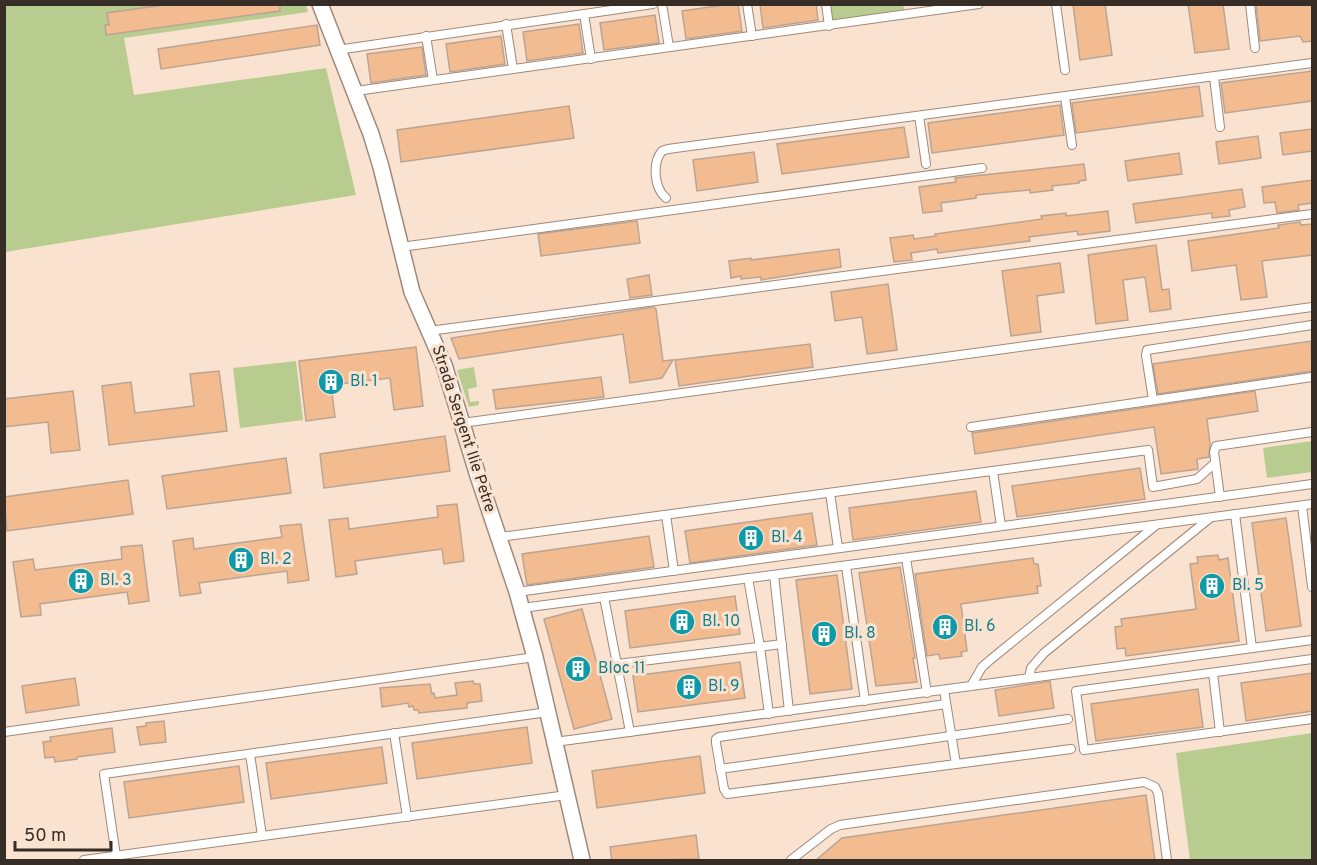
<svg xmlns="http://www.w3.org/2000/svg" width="1317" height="865" font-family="Overpass,sans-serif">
<rect width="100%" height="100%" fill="#fae2d0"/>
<g fill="#b9cc90">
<path d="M5,5H306L308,12L124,38L134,95L326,68L356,195L5,252Z"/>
<path d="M830,5H903L905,12L833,22Z"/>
<path d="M296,361L303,420L240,428L233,368Z"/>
<path d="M474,367L477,387L468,389L470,402L479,401V405L469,407L457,370Z"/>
<path d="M1312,441V472L1267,478L1263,448Z"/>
<path d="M1312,733V860H1190L1176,753Z"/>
</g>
<g fill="#f2bb90" stroke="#bba493" stroke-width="1.5">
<path d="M171,4H280V11L106,35L105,25H109L107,13Z"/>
<path d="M731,4H738L742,31L686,39L682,11Z"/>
<path d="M760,4H816L818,20L763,28Z"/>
<path d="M1073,4H1105L1112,55L1080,60Z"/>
<path d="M1188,4H1223L1229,49L1195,53Z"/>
<path d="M1256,4H1312V41L1303,42L1300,36L1260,41Z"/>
<path d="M655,15L659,43L604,50L600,23Z"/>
<path d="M579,24L583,53L527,61L523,32Z"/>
<path d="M317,25L320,45L161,69L158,49Z"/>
<path d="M501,36L505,64L450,72L446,44Z"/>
<path d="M422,47L426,75L371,83L367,54Z"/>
<path d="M1312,71V101L1225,113L1221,83Z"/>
<path d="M1199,86L1203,116L1076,133L1072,103Z"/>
<path d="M1060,105L1064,135L932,153L928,123Z"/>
<path d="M569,106L574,138L401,162L397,130Z"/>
<path d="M904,127L909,157L782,174L777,144Z"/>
<path d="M1312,129V151L1283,155L1280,133Z"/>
<path d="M1258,136L1261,158L1219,164L1216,142Z"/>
<path d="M754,152L758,182L697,191L693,160Z"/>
<path d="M1179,153L1182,174L1128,181L1125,161Z"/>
<path d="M1084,164L1086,180L1079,181V183L1052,186L1053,190L1030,193V190L976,195V198L941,203L942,211L923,213L919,187L956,182L955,178Z"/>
<path d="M1312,180V203L1298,205L1299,210L1277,213L1275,202L1264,203L1262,187Z"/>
<path d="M1242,189L1245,207L1229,210L1230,216L1212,218V213L1136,223L1133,204Z"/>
<path d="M1108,211L1110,231L1078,235L1077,231L1029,237L1030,241L938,253L937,249L911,253L912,260L894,262L890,238L913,235L914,239L936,236L935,234L1042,219L1041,216L1066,213V216Z"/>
<path d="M637,221L640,243L541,256L538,234Z"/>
<path d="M1300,222L1301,225L1312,224V255L1262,261L1267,297L1241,300L1236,265L1192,271L1188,241L1279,228L1278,225Z"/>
<path d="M1156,245L1162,290L1169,289L1171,309L1150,312L1145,277L1123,280L1128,320L1096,324L1088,255Z"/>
<path d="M839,249L841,267L761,280V277L741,279V276L731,278L729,261L751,258V260Z"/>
<path d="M1060,263L1064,292L1037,296L1041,332L1011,336L1002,271Z"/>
<path d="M649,275L652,295L630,298L627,279Z"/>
<path d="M888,284L897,350L867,354L862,317L835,321L831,292Z"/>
<path d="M654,307L656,309L663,361L673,360L662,378L630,383L623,334L459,359L451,338Z"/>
<path d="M1311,341L1312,371L1158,394L1153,364Z"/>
<path d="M810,344L813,367L679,386L675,360Z"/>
<path d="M416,347L423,406L394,410L390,378L331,385L335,417L306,421L299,361Z"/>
<path d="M219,371L227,431L109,445L102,386L131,382L135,413L194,406L190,374Z"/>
<path d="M601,377L604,397L496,409L493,390Z"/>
<path d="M73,391L80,450L51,453L48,422L4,427V399Z"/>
<path d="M1255,391L1258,411L1207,419L1210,444L1209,457L1197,459L1198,469L1161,474L1154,427L975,454L972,433Z"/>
<path d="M445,436L450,471L324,488L320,454Z"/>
<path d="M286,458L291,493L167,509L162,476Z"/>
<path d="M1140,468L1145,499L1017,517L1012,486Z"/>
<path d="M128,480L133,514L7,531L4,497Z"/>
<path d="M976,491L981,522L853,540L849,508Z"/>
<path d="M457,504L464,561L444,564L442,549L355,561L357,574L336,577L329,520L348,518L349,529L438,517L437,506Z"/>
<path d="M812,513L817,545L690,563L685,531Z"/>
<path d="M1286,518L1301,626L1266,631L1252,523Z"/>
<path d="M301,524L309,580L288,583L287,571L199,583L201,593L180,596L173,541L193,538L194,549L282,537L280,526Z"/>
<path d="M649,536L654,567L527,585L522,554Z"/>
<path d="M142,545L149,601L129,604L127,592L40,604L41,615L21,617L13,562L33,559L35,570L122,559L121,547Z"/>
<path d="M1218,555L1219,560L1228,558L1239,641L1126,656L1125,648L1117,649L1115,627L1122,626L1121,619L1196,609L1190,564L1198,563L1197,557Z"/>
<path d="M1033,558L1034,564H1038L1041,586H1037L1038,593L961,604L967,651L961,652L962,656L940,659L939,654L927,656L915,574Z"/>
<path d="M900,567L915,658H913L917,682L876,686L859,573Z"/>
<path d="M837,575L852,689L810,694L796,580Z"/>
<path d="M735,596L740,634L630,648L625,611Z"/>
<path d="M582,609L612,719L574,729L544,619Z"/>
<path d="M740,662L745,698L638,712L633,676Z"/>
<path d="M1312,673V711L1246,721L1241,683Z"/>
<path d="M75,678L79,705L26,713L22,686Z"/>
<path d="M473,681L474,684H480L482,701L467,703V708L419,713L418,710H414L413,706L409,707L408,703L382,707L380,688L430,684L432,694L434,693L435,698L457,695L455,683Z"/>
<path d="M1050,681L1054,708L999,716L995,690Z"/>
<path d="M1198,689L1203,727L1096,741L1091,704Z"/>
<path d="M164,721L166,742L140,745L137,727L146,726V723Z"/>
<path d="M527,727L532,763L417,779L412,743Z"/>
<path d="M112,728L115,752L77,757V759L55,762L54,757L45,758L43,742L51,741L50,737Z"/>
<path d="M382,747L387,783L271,799L266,763Z"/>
<path d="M700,756L705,793L597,808L592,771Z"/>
<path d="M239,766L244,802L129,818L124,782Z"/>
<path d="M1146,795L1155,861H815L842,838Z"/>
<path d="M696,835L699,859L612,861L610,847Z"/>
</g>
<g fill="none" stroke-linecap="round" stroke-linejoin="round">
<g stroke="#9f8979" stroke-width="10">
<g id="lane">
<path d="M662,4L669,47"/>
<path d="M747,4L752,36"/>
<path d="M826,4L829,26"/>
<path d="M1056,4L1065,70"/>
<path d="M1250,4L1255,48"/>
<path d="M584,14L591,59"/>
<path d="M506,24L513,69"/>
<path d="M426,36L433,80"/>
<path d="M337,50L653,4"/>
<path d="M1214,77L1220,127"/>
<path d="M356,91L979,4"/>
<path d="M1065,97L1072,145"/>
<path d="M919,116L926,164"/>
<path d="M666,198C654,188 652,163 662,151L668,149L1312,63"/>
<path d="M401,247L982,168"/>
<path d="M429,331L1312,214"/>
<path d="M1153,400L1146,355L1147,350L1312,325"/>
<path d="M462,423L1312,307"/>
<path d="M971,427L1312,377"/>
<path d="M993,471L1001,526"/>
<path d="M830,493L838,548"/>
<path d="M1220,497L1214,452L1216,446L1312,432"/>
<path d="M1302,506L1312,587"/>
<path d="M1235,514L1252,648"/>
<path d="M666,515L674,571"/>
<path d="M500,537L1148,450L1153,487L1197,479L1215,463"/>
<path d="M906,558L927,693"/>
<path d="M846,566L865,701"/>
<path d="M774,575L789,711"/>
<path d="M748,578L760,647L769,714"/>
<path d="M517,592L1312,484"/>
<path d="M604,597L630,732"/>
<path d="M522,608L1312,504"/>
<path d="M1312,659L1076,691L1084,750L1312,719"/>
<path d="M617,664L782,644"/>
<path d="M1213,673L1220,732"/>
<path d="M1029,678L1031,668L1044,653L1210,518"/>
<path d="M971,686L982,667L990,660L1155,526"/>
<path d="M944,690L956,764L1071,749"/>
<path d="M946,704L719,737L716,739V743L724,789L727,794L956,764"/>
<path d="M4,732L535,657"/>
<path d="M394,733L407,817"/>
<path d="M555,742L1312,640"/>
<path d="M250,754L262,836"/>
<path d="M720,769L1068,719"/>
<path d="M116,856L104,774L548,712"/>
<path d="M84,860L567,795"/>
<path d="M791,860L831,829L840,825L1144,782L1155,787L1158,793L1167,860"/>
</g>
</g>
<g stroke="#9f8979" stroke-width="18">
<path id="street" d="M320,4L371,134L381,167L412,292L444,365L478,476L517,592L535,657L582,860"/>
</g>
<use href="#lane" stroke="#fff" stroke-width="8"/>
<use href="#street" stroke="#fff" stroke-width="15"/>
</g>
<defs>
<g id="building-disc" transform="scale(1.35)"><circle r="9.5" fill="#0f9aa8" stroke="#fae2d0"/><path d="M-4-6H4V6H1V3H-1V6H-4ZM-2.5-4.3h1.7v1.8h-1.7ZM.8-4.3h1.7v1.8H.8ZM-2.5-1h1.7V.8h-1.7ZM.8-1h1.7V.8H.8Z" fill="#fff"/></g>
</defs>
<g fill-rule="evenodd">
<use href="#building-disc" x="331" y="382"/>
<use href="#building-disc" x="751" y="538"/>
<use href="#building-disc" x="241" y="560"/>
<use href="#building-disc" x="81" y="581"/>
<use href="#building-disc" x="1212" y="586"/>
<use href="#building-disc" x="682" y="622"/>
<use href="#building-disc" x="945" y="627"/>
<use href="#building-disc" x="824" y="634"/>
<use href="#building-disc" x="578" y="669"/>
<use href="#building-disc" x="689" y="687"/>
</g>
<g text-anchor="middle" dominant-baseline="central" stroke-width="6" stroke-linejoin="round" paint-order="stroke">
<g font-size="16" fill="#0d838f" stroke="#fae2d0" text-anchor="start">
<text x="350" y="382">Bl. 1</text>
<text x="771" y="538">Bl. 4</text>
<text x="260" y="560">Bl. 2</text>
<text x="100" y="581">Bl. 3</text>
<text x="1232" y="586">Bl. 5</text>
<text x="702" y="622">Bl. 10</text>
<text x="964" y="627">Bl. 6</text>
<text x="844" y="634">Bl. 8</text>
<text x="598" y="669">Bloc 11</text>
<text x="708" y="687">Bl. 9</text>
</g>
<g font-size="16" fill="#362d26" stroke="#fae2d0">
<text transform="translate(463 429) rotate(72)">Strada Sergent Ilie Petre</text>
</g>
</g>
<rect width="1317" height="865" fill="none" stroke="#362d26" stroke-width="12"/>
<path d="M15 841v9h96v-9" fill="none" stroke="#362d26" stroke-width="3"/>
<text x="24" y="841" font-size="18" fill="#362d26" stroke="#fae2d0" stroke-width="4.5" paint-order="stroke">50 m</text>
</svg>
